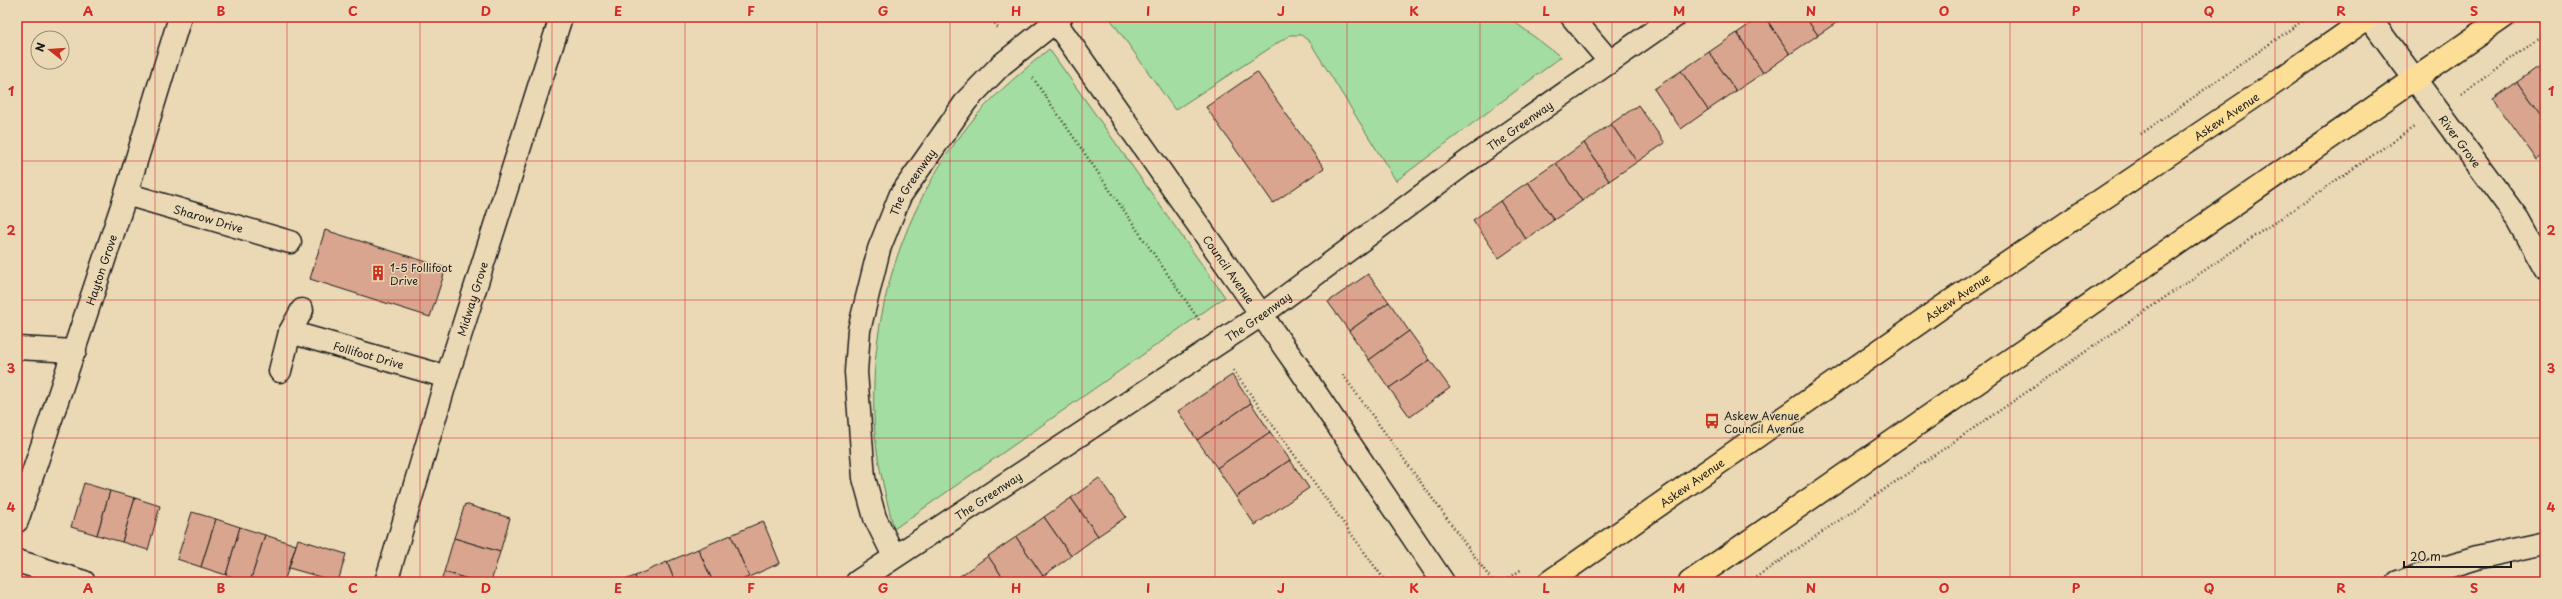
<svg xmlns="http://www.w3.org/2000/svg" width="2562" height="599" font-family="'Playpen Sans',sans-serif">
<rect width="100%" height="100%" fill="#ebd9b6"/>
<filter id="ink" filterUnits="userSpaceOnUse"><feTurbulence type="fractalNoise" baseFrequency=".025" numOctaves="2"/><feDisplacementMap in="SourceGraphic" scale="8" xChannelSelector="R" yChannelSelector="G"/><feConvolveMatrix kernelMatrix="1 2 1 2 8 2 1 2 1" color-interpolation-filters="sRGB"/></filter>
<g filter="url(#ink)">
<g fill="#a4dda1" stroke="#607c5e">
<path d="M1109,17H1508L1561,57L1396,181L1310,42L1301,35H1290L1175,110Z"/>
<path d="M1049,49L1225,297L894,529C886,498 878,466 875,434C866,320 902,204 976,116C998,91 1024,70 1049,49Z"/>
</g>
<g fill="#d9a58e" stroke="#1c1c1c">
<path d="M1760,17H1765L1790,54L1763,73L1737,33Z"/>
<path d="M1765,17H1805L1818,35L1790,54Z"/>
<path d="M1805,17H1845L1818,35Z"/>
<path d="M1737,33L1763,73L1736,91L1709,52Z"/>
<path d="M1709,52L1736,91L1708,110L1681,71Z"/>
<path d="M2545,62V121L2517,82Z"/>
<path d="M1681,71L1708,110L1681,129L1654,89Z"/>
<path d="M1257,72L1324,168L1273,203L1206,107Z"/>
<path d="M2517,82L2545,121L2540,127L2545,135V154L2537,160L2493,99Z"/>
<path d="M1638,105L1665,143L1637,162L1611,124Z"/>
<path d="M1611,124L1637,162L1609,181L1584,143Z"/>
<path d="M1584,143L1609,181L1582,201L1556,163Z"/>
<path d="M1556,163L1582,201L1554,220L1528,182Z"/>
<path d="M1528,182L1554,220L1526,239L1500,201Z"/>
<path d="M1500,201L1526,239L1499,258L1473,220Z"/>
<path d="M325,230L446,268L430,317L310,279Z"/>
<path d="M1368,274L1389,302L1349,331L1328,302Z"/>
<path d="M1389,302L1409,331L1369,360L1349,331Z"/>
<path d="M1409,331L1430,360L1389,388L1369,360Z"/>
<path d="M1430,360L1450,388L1410,417L1389,388Z"/>
<path d="M1232,375L1251,403L1197,440L1178,411Z"/>
<path d="M1251,403L1270,432L1217,468L1197,440Z"/>
<path d="M1270,432L1290,460L1236,497L1217,468Z"/>
<path d="M1290,460L1309,488L1255,525L1236,497Z"/>
<path d="M1099,478L1126,517L1098,536L1071,498Z"/>
<path d="M84,483L110,491L97,535L71,527Z"/>
<path d="M110,491L135,498L122,542L97,535Z"/>
<path d="M135,498L160,506L148,550L122,542Z"/>
<path d="M1071,498L1098,536L1071,556L1044,517Z"/>
<path d="M465,504L510,518L500,552L454,538Z"/>
<path d="M192,512L216,519L201,567L177,559Z"/>
<path d="M1044,517L1071,556L1043,576L1016,537Z"/>
<path d="M216,519L240,527L226,575L201,567Z"/>
<path d="M763,521L780,563L749,577L731,535Z"/>
<path d="M240,527L265,535L250,582L226,575Z"/>
<path d="M265,535L296,545L284,582H250Z"/>
<path d="M731,535L749,577L736,582H713L698,549Z"/>
<path d="M1016,537L1043,576L1034,582H1006L988,556Z"/>
<path d="M454,538L500,552L491,582H478L444,572Z"/>
<path d="M298,539L346,554L338,582L289,568Z"/>
<path d="M698,549L713,582H675L667,562Z"/>
<path d="M988,556L1006,582H964L960,576Z"/>
<path d="M667,562L675,582H637L635,576Z"/>
<path d="M444,572L478,582H441Z"/>
<path d="M635,576L637,582H620Z"/>
<path d="M960,576L964,582H951Z"/>
</g>
<g fill="none" stroke-linecap="round" stroke-linejoin="round">
<g stroke="#1c1c1c" stroke-width="25">
<g id="minor">
<path id="s1" d="M1052,17L1301,371L1443,582"/>
<path d="M1572,17L1610,62"/>
<path id="s2" d="M2369,17L2518,219L2545,268"/>
<path id="s3" d="M126,194L290,242"/>
<path id="s4" d="M290,332L447,377"/>
<path d="M17,348L75,351"/>
<path d="M280,371L290,332L302,310"/>
<path id="s5" d="M17,521L126,194L180,17"/>
<path id="s6" d="M894,556L875,518L864,478L856,372L859,330L879,249L900,196L967,100L1001,65L1061,17"/>
<path d="M17,561L84,582"/>
<path id="s7" d="M386,582L447,377L561,17"/>
<path id="s8" d="M857,582L1261,315L1468,161L1674,17"/>
<path d="M2398,582L2477,558L2545,543"/>
</g>
</g>
<g stroke="#1c1c1c" stroke-width="25">
<g id="major">
<path id="s9" d="M1549,582L1939,309L2269,87L2369,17"/>
<path d="M1690,582L2504,17"/>
</g>
</g>
<g stroke="#1c1c1c" stroke-width="2.5" stroke-dasharray="1 3" stroke-linecap="butt">
<path d="M990,17L998,28"/>
<path d="M1033,78L1199,320"/>
<path d="M2462,94L2545,34"/>
<path d="M2141,134L2308,17"/>
<path d="M1233,370L1386,582"/>
<path d="M1343,375L1493,582"/>
<path d="M1503,582L1522,569"/>
<path d="M1749,582L2414,127"/>
</g>
<use href="#minor" stroke="#ebd9b6" stroke-width="22"/>
<use href="#major" stroke="#fdde96" stroke-width="22"/>
</g>
</g>
<path fill="none" stroke="#d62828" stroke-width="1" stroke-opacity="0.55" d="M155,17V582M287,17V582M420,17V582M552,17V582M685,17V582M817,17V582M950,17V582M1082,17V582M1215,17V582M1347,17V582M1480,17V582M1612,17V582M1745,17V582M1877,17V582M2010,17V582M2142,17V582M2275,17V582M2407,17V582M17,161H2545M17,300H2545M17,438H2545"/>
<defs>
<g id="building-bare" transform="scale(1.2)"><path d="M-4-6H4V6H1V3H-1V6H-4ZM-2.5-4.3h1.7v1.8h-1.7ZM.8-4.3h1.7v1.8H.8ZM-2.5-1h1.7V.8h-1.7ZM.8-1h1.7V.8H.8Z" fill="#c8321e" stroke="#ebd9b6" stroke-width="2.5" paint-order="stroke"/></g>
<g id="bus-bare" transform="scale(1.2)"><path d="M-5-6H5V4H4V6H2V4H-2V6H-4V4H-5ZM-3.5-4V0h7V-4ZM-3.5 1.2v1.5H-2V1.2ZM2 1.2v1.5H3.5V1.2Z" fill="#c8321e" stroke="#ebd9b6" stroke-width="2.5" paint-order="stroke"/></g>
</defs>
<g fill-rule="evenodd">
<use href="#building-bare" x="378" y="273"/>
<use href="#bus-bare" x="1712" y="421"/>
</g>
<g text-anchor="middle" dominant-baseline="central" stroke-width="3" stroke-linejoin="round" paint-order="stroke">
<g font-size="11" fill="#1c1c1c" stroke="#ebd9b6">
<text stroke="none"><textPath href="#s9" startOffset="822">Askew Avenue</textPath></text>
<text stroke="none"><textPath href="#s8" startOffset="805">The Greenway</textPath></text>
<text stroke="none"><textPath href="#s2" startOffset="154">River Grove</textPath></text>
<text stroke="none"><textPath href="#s6" startOffset="391">The Greenway</textPath></text>
<text stroke="none"><textPath href="#s3" startOffset="86">Sharow Drive</textPath></text>
<text stroke="none"><textPath href="#s1" startOffset="308">Council Avenue</textPath></text>
<text stroke="none"><textPath href="#s5" startOffset="265">Hayton Grove</textPath></text>
<text stroke="none"><textPath href="#s9" startOffset="498">Askew Avenue</textPath></text>
<text stroke="none"><textPath href="#s7" startOffset="296">Midway Grove</textPath></text>
<text stroke="none"><textPath href="#s8" startOffset="481">The Greenway</textPath></text>
<text stroke="none"><textPath href="#s4" startOffset="82">Follifoot Drive</textPath></text>
<text stroke="none"><textPath href="#s9" startOffset="174">Askew Avenue</textPath></text>
<text stroke="none"><textPath href="#s8" startOffset="157">The Greenway</textPath></text>
</g>
<g font-size="11" fill="#1c1c1c" stroke="#ebd9b6" text-anchor="start">
<text x="390" y="267">1-5 Follifoot<tspan x="390" dy="13">Drive</tspan></text>
<text x="1724" y="415">Askew Avenue<tspan x="1724" dy="13">Council Avenue</tspan></text>
</g>
</g>
<rect width="2562" height="599" fill="none" stroke="#ebd9b6" stroke-width="44"/>
<g transform="translate(50 50) rotate(287)"><circle r="19" fill="#ebd9b6" stroke="#988d78"/>
<path d="M0-3L7 15L0 10L-7 15Z" fill="#c8321e"/>
<text y="-6" font-size="11" font-weight="bold" text-anchor="middle" fill="#1c1c1c">N</text>
</g>
<path d="M2404 561v6h107v-6" fill="none" stroke="#1c1c1c" stroke-width="2"/>
<text x="2410" y="561" font-size="12" fill="#1c1c1c" stroke="#ebd9b6" stroke-width="3" paint-order="stroke">20 m</text>
<rect x="22" y="22" width="2518" height="555" fill="none" stroke="#d62828" stroke-width="1.5"/>
<g font-size="13" text-anchor="middle" font-weight="bold" fill="#d62828">
<text x="88" y="16">A</text>
<text x="221" y="16">B</text>
<text x="353" y="16">C</text>
<text x="486" y="16">D</text>
<text x="618" y="16">E</text>
<text x="751" y="16">F</text>
<text x="883" y="16">G</text>
<text x="1016" y="16">H</text>
<text x="1148" y="16">I</text>
<text x="1281" y="16">J</text>
<text x="1414" y="16">K</text>
<text x="1546" y="16">L</text>
<text x="1679" y="16">M</text>
<text x="1811" y="16">N</text>
<text x="1944" y="16">O</text>
<text x="2076" y="16">P</text>
<text x="2209" y="16">Q</text>
<text x="2341" y="16">R</text>
<text x="2474" y="16">S</text>
<text x="11" y="96">1</text>
<text x="2551" y="96">1</text>
<text x="11" y="235">2</text>
<text x="2551" y="235">2</text>
<text x="11" y="373">3</text>
<text x="2551" y="373">3</text>
<text x="11" y="512">4</text>
<text x="2551" y="512">4</text>
<text x="88" y="593">A</text>
<text x="221" y="593">B</text>
<text x="353" y="593">C</text>
<text x="486" y="593">D</text>
<text x="618" y="593">E</text>
<text x="751" y="593">F</text>
<text x="883" y="593">G</text>
<text x="1016" y="593">H</text>
<text x="1148" y="593">I</text>
<text x="1281" y="593">J</text>
<text x="1414" y="593">K</text>
<text x="1546" y="593">L</text>
<text x="1679" y="593">M</text>
<text x="1811" y="593">N</text>
<text x="1944" y="593">O</text>
<text x="2076" y="593">P</text>
<text x="2209" y="593">Q</text>
<text x="2341" y="593">R</text>
<text x="2474" y="593">S</text>
</g>
</svg>
